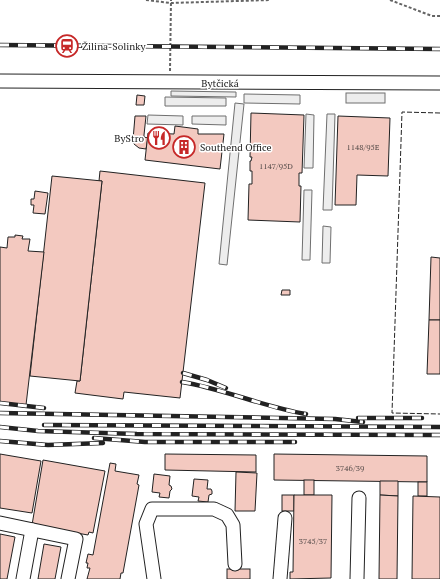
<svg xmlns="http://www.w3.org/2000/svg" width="440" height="579" font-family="'PT Serif',serif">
<rect width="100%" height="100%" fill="#fff"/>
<g fill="#ededed" stroke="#6f6f6f">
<path d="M171,91L236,92V97L171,96Z"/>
<rect x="346" y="93" width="39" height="10"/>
<path d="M244,94L300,95V104L244,103Z"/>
<path d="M165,97L226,98V106H165Z"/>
<path d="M235,103L244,104L227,265L219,264Z"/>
<path d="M306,114L314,115L313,168H304Z"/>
<path d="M327,114H335L332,210H323Z"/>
<path d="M148,115L183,116V125L147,124Z"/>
<path d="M192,116H226V125L192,124Z"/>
<path d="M304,190H312L310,260H302Z"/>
<path d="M323,226L331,227L330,263H322Z"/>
</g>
<g fill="#f3c9c0" stroke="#222">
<path d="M137,95L145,96L144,105H136Z"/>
<path d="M251,113L304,115L302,173H299V186H301L300,222L248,220L249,184H252V171H250V161H251L252,157H250Z"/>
<path d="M135,116H146L144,135V137L148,138L146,149L139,148L134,144L133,140Z"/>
<path d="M338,116L390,118L388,176L357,175L356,205H335Z"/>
<path d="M175,126L198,129V134H224L220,169L145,160L148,133L174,134Z"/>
<path d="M100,171L205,183L180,398L124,392L123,399L75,393L77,381H80L102,181H99Z"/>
<path d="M52,176L102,181L80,381L30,376Z"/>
<path d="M35,191L48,193L45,214L33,213L34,205H31V199H34Z"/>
<path d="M15,235L23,236L22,239H30L28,251L44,252L26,405L0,402V247L7,248L8,237H15Z"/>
<path d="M431,257L440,258V320H429Z"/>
<path d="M282,290H290V295H281Z"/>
<path d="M429,320H440V374H427Z"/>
<path d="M0,454L41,461L32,513L0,508Z"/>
<path d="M165,454L256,455V472L165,470Z"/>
<path d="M274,454L427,456V482L274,480Z"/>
<path d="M43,460L105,471L93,533L89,532L88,535L32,525Z"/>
<path d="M110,463L116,464L115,471L139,475L137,484L139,485L123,573H121L120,579H87L90,568H87L88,563H86L88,554L93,555Z"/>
<path d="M236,472L257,473L255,511H235Z"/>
<path d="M154,474L170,476L169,485L171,486L172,489L170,491L169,498L159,497L160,493L152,492Z"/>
<path d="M194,479L208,480L207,489H211L212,491V494L209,495L208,502L198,501L199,497L192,496Z"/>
<rect x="304" y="480" width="10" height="15"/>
<path d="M380,481H398V496L380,495Z"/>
<rect x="418" y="482" width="9" height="14"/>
<rect x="282" y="495" width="12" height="16"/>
<path d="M294,495H332L331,578L290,579V572H293Z"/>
<path d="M380,495L398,496L397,579H379Z"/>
<path d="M413,496L440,497V579H412Z"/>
<path d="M0,534L15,537L7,579H0Z"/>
<path d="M44,544L61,547L55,579H38Z"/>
<rect x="227" y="569" width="23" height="10"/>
</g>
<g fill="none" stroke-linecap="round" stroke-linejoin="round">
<g stroke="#222" stroke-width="15">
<g id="minor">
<path d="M0,81L440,83"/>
<path d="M0,523L76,539L68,579"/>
<path d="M23,579L32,530"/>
<path d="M154,579L146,524L152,509H214L227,515L233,525L235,564"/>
<path d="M280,579L285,518"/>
<path d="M357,579L359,498"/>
</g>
</g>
<g stroke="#646464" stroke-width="2" stroke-dasharray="3 2" stroke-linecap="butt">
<path d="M146,0L171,3L270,0"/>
<path d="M390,0L432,16H440"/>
<path d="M170,71L171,0"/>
</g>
<use href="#minor" stroke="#fff" stroke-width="13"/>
<g stroke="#222" stroke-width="4.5">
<g id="rail">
<path d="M0,45L440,49"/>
<path d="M183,373L207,380L226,388"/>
<path d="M182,382C224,389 264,407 306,414"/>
<path d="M0,403L44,408"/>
<path d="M0,413L335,419L363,422"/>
<path d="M358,418H422"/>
<path d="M44,425L440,427"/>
<path d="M0,427L38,431L137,434L440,435"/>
<path d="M94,438L145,442H295"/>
<path d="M0,441L48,445L103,443"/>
</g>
</g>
<use href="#rail" stroke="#fff" stroke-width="3" stroke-dasharray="9" stroke-linecap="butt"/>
<path stroke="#222" stroke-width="1" stroke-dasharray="5 2" stroke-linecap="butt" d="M440,113L402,112L392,413L440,414"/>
</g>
<defs>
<g id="station-ring" transform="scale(1.15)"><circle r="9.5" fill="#fff" stroke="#c62828" stroke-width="1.5"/><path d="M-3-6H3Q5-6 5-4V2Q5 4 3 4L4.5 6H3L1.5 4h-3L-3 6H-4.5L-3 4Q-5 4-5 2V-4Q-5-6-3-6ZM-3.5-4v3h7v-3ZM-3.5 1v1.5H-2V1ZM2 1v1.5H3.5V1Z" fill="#c62828"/></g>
<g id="restaurant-ring" transform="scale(1.15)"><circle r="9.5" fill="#fff" stroke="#c62828" stroke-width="1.5"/><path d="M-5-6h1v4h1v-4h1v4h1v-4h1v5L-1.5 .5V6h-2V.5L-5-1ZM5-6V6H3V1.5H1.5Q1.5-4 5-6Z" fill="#c62828"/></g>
<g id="building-ring" transform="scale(1.15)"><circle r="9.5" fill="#fff" stroke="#c62828" stroke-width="1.5"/><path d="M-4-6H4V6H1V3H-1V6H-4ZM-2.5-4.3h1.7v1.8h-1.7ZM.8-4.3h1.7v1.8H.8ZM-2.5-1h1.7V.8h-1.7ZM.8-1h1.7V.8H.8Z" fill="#c62828"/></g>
</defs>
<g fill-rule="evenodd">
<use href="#station-ring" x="67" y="46"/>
<use href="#restaurant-ring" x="159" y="138"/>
<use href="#building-ring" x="184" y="147"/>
</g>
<g text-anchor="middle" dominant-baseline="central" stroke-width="3" stroke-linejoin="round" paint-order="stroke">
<g font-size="8" fill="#564c4a">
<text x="363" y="147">1148/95E</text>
<text x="276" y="166">1147/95D</text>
<text x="350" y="468">3746/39</text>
<text x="313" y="541">3745/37</text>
</g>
<g font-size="10" fill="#222" stroke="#fff" text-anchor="start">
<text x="82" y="46">Žilina-Solinky</text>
<text x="144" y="138" text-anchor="end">ByStro</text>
<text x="200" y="147">Southend Office</text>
</g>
<g font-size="10" fill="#222" stroke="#fff">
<text x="220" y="83">Bytčická</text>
</g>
</g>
</svg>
